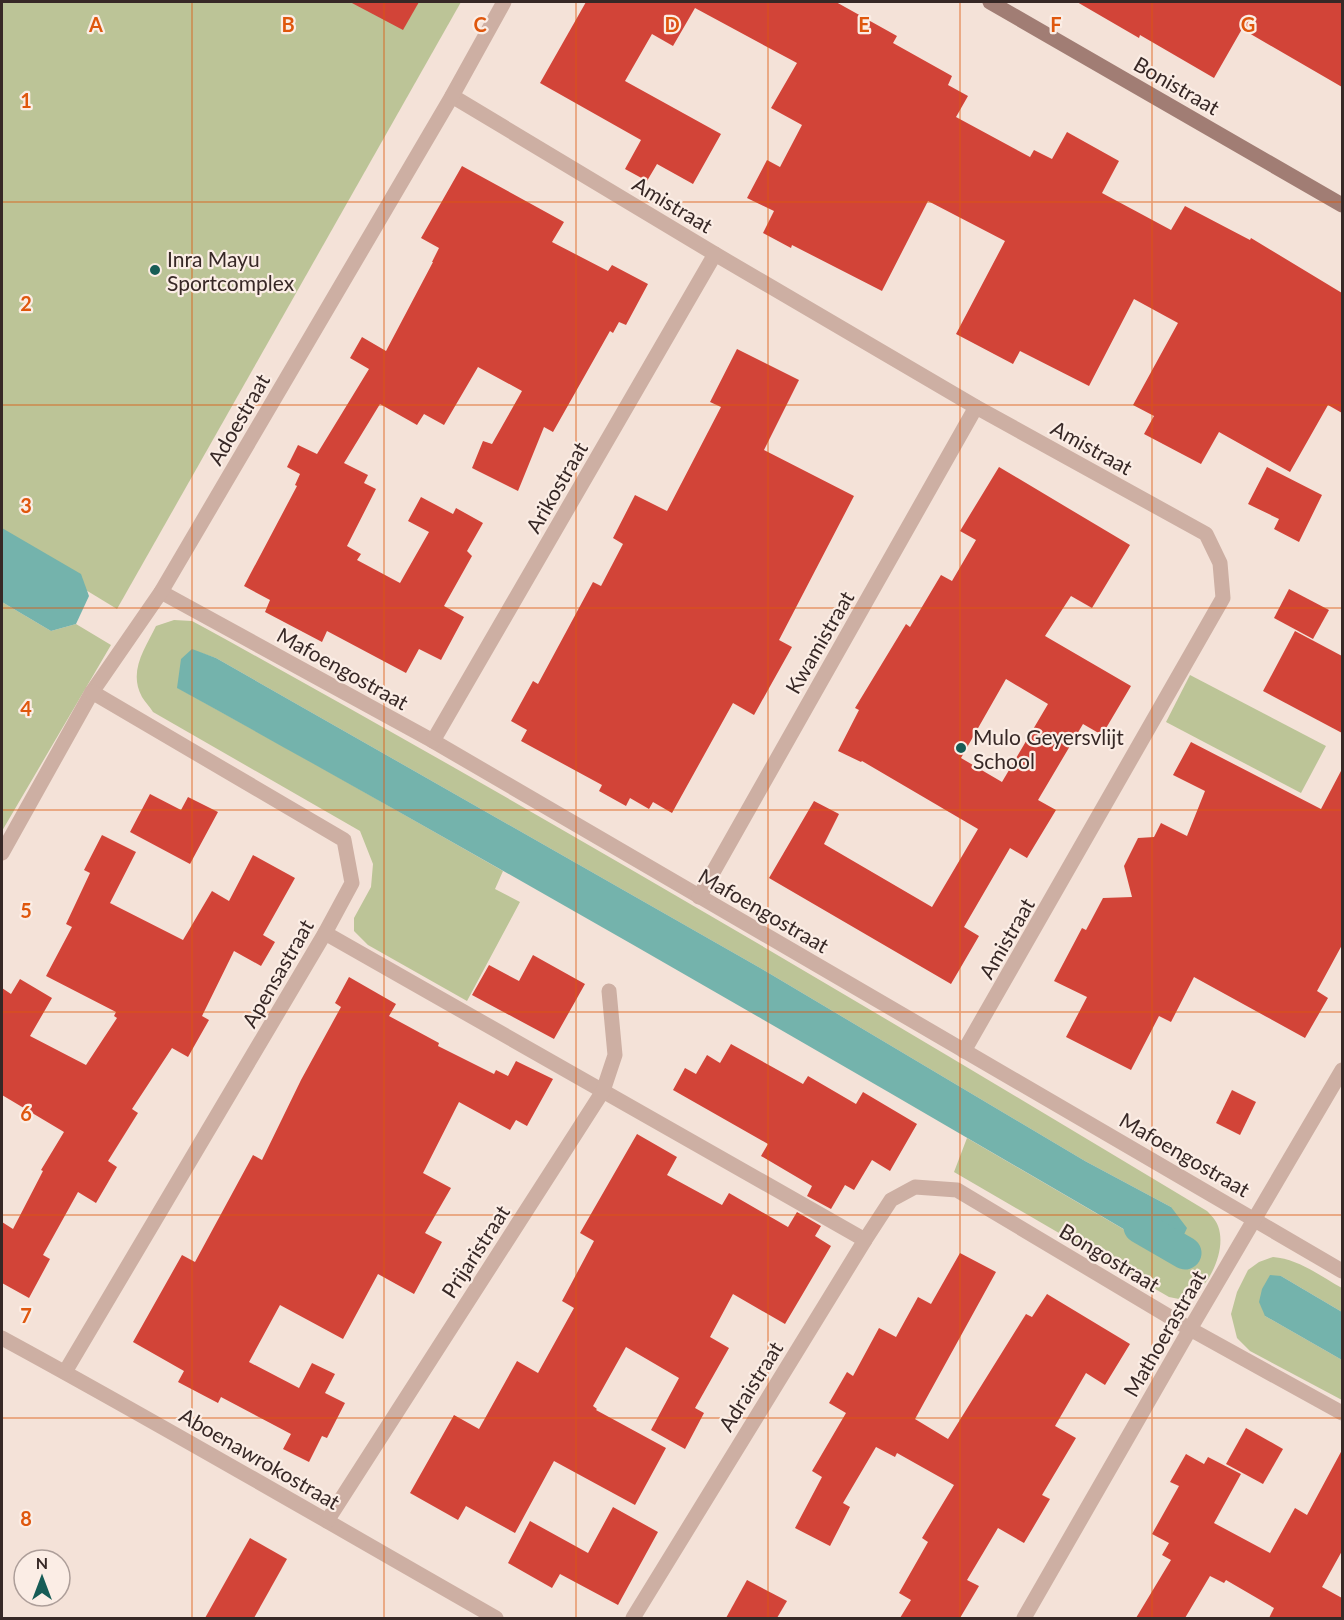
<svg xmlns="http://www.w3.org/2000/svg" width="1344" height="1620" font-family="Lato,sans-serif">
<rect width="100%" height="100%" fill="#f4e2d8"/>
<g fill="#bcc497">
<path d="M2,2H461L117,609L2,539Z"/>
<path d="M2,602L51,631L76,624L111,645L2,831Z"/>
<path d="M174,620L192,621L205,628C543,814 876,1012 1207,1211C1211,1215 1216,1220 1218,1226C1226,1247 1213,1278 1197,1292C1193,1295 1188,1297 1184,1300L1169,1297L954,1172L967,1138L1173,1258L1171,1207L1085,1161L762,969L216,658L192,650L178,688L322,768L503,871L495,889L520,902L467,1001L368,945L354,931V918L371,887L373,864L360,831L153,712C150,707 145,702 142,697C128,671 145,649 156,626Z"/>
<path d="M1190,675L1326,746L1301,793L1166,722Z"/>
<path d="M1273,1257C1299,1259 1320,1276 1342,1288V1312L1281,1276L1265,1316L1342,1360V1400L1250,1351L1237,1338L1231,1314L1237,1292L1248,1270L1259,1262Z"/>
</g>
<g fill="#74b3ac">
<path d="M2,528L81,574L89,596L76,624L51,631L2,602Z"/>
<path d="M192,649L216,658L762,969L1085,1161L1171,1207L1187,1228L1173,1258C843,1065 512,873 177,688L181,659Z"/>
<path d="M1270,1275L1281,1276L1342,1312V1360L1265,1316L1259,1302L1262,1289Z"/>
</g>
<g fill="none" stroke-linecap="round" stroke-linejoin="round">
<path stroke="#74b3ac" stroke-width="33" d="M1140,1227L1185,1253"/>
</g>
<g fill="#d24438" fill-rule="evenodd">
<path d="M350,2H419L403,30Z"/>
<path d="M586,2H836L897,36L893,43L952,76L948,85L968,96L956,117L1030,157L1034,150L1052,159L1067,132L1119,161L1102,193L1171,230L1185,206L1250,240L1251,238L1342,293V413L1328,405L1290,472L1219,432L1201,464L1144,434L1154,416L1133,405L1178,323L1134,299L1089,386L1020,351L1013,364L956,334L1005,241L928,201L882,291L792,245L791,248L763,233L774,211L747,198L767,160L780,167L802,125L771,108L797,63L695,8L673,46L652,34L625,81L721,134L693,184L657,164L647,181L625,169L641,140L540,83Z"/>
<path d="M1077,2H1342V87L1242,29L1214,78L1140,35L1139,38Z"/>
<path d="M462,166L564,222L552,242L608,271L612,265L648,284L626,325L619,322L613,333L610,331L553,432L544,427L518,491L472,468L483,441L492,444L522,391L478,367L444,425L424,414L417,425L380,404L344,463L368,475L364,483L376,489L347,546L361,554L357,560L400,583L429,532L408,521L421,497L453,514L456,508L483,523L467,551L472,556L444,606L464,617L441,660L419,649L406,673L327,631L322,642L265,612L270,600L244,586L297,486L295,485L300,474L287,467L298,445L317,454L369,369L350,358L362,337L386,351L433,262H432L439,248L421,238Z"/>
<path d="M737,349L799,380L764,450L854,496L779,640L792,647L754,715L733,703L672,813L653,802L649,809L630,798L626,806L599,791L602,785L521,741L527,730L511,721L533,681L538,684L593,582L601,586L623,544L613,538L635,495L667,511L721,407L710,402Z"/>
<path d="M999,467L1130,545L1092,608L1071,596L1045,636L1131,686L1102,735L1083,724L1038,800L1056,810L1027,858L1010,848L964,927L979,936L951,984L769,878L814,801L839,814L824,844L932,907L978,829L862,761L861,762L838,751L859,710L855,708L906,624L910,627L941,575L952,581L976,540L960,531ZM1006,679L1048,704L1002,782L961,758Z"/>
<path d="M1267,467L1322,495L1299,542L1274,529L1279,519L1248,504Z"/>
<path d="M1289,589L1329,610L1313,639L1274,618Z"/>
<path d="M1295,631L1342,656V733L1263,691Z"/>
<path d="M1191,742L1321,809L1342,769V945L1317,991L1328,998L1305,1038L1194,977L1171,1022L1159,1016L1131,1070L1066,1037L1087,997L1054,981L1082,928L1086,930L1103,898L1132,897L1124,866L1138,838L1154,837L1161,823L1187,836L1205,791L1173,775Z"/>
<path d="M150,794L181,810L188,797L218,812L190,864L130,832Z"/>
<path d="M102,835L136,852L110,903L183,940L212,891L229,901L253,855L295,878L263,935L275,942L261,966L234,951L202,1016L209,1020L188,1057L172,1048L132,1109L138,1113L108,1161L117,1167L96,1203L78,1192L43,1255L50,1259L29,1298L2,1283V1222L13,1229L43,1171L41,1170L64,1132L2,1095V988L11,994L20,979L52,998L30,1036L86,1065L117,1018L114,1016L116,1012L46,976L72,927L66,924L90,873L84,870Z"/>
<path d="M533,955L585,984L554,1039L472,995L489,965L519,981Z"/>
<path d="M349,977L396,1004L389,1016L439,1043L438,1046L494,1074L496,1070L508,1076L516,1061L553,1079L527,1126L516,1120L510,1130L459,1102L423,1173L451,1188L425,1233L442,1242L414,1294L378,1274L343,1339L280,1305L249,1362L299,1388L312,1363L335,1374L325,1393L345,1403L327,1438L322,1436L309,1462L283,1449L291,1434L221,1397L218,1403L178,1382L184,1371L133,1342L182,1255L195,1262L253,1155L262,1160L301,1080L341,1007L335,1003Z"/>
<path d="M731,1044L803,1084L808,1076L856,1104L863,1092L917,1124L890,1171L872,1160L854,1190L845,1185L831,1209L807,1196L812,1186L761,1156L768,1144L673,1090L685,1068L696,1074L707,1055L720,1063Z"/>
<path d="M1232,1090L1256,1102L1240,1135L1216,1123Z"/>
<path d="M637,1134L677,1157L667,1175L722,1205L729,1193L788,1227L797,1212L821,1226L815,1236L831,1246L785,1324L733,1294L710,1337L729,1348L695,1408L704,1413L685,1449L651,1430L679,1378L626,1347L593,1406L597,1409L596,1410L666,1448L635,1505L554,1461L515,1533L466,1506L458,1520L410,1493L454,1415L479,1429L517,1361L538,1373L574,1308L562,1301L594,1241L580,1233Z"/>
<path d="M960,1253L996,1272L915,1419L948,1439L1026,1314L1032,1317L1047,1294L1130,1344L1105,1385L1086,1373L1055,1426L1076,1438L1042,1495L1050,1499L1024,1543L998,1528L967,1580L979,1586L960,1618H900L911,1600L899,1593L928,1542L922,1538L954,1485L897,1453L895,1457L876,1447L843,1503L850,1507L830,1546L795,1528L822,1477L812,1471L846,1413L829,1403L847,1372L853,1376L879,1328L896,1337L918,1297L931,1304Z"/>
<path d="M1246,1428L1283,1449L1263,1484L1226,1464Z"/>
<path d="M1342,1450V1551L1322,1587L1342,1598V1618H1269L1274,1608L1226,1580L1224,1583L1210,1576L1185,1618H1136L1171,1560L1162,1555L1169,1543L1152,1534L1179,1486L1170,1482L1186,1454L1204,1464L1208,1457L1241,1474L1214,1523L1270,1553L1295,1508L1307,1515Z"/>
<path d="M613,1507L658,1532L618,1605L560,1574L552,1588L508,1563L530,1521L588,1553Z"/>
<path d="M250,1538L287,1559L254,1618H205Z"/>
<path d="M747,1580L787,1601L777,1618H726Z"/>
</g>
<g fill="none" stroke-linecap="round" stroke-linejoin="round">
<g stroke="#cdafa3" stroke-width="15">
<path d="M452,96L715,254L976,407L1206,534L1220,563L1223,598L964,1051"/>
<path d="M161,592L433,741L1342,1271"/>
<path d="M433,741L715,254"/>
<path d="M2,853L92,692L161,592L452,96L504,2"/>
<path d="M699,897L976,407"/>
<path d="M325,933L865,1240"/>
<path d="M2,1338C168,1428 331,1524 496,1618"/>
<path d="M65,1372L325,933L352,883L344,840L92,692"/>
<path d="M327,1521L603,1091L615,1055L609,991"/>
<path d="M633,1618L865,1240L891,1200L915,1187L957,1190L1190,1329L1342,1413"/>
<path d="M1024,1618L1190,1329L1342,1070"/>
</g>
<path stroke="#a17d74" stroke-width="15" d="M990,2L1342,205"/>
</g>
<path fill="none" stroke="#df570d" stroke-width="1.5" stroke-opacity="0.55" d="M192,2V1618M384,2V1618M576,2V1618M768,2V1618M960,2V1618M1152,2V1618M2,202H1342M2,405H1342M2,608H1342M2,810H1342M2,1012H1342M2,1215H1342M2,1418H1342"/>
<g fill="#175c56" stroke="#fbede5" stroke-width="2">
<circle cx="155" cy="270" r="6"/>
<circle cx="961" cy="748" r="6"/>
</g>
<g text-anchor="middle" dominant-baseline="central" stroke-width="4.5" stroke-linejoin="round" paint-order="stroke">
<g font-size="21" fill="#372826" stroke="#fbede5">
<text transform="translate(1177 85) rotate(30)">Bonistraat</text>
<text transform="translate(673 204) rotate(31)">Amistraat</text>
<text transform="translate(238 419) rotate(-60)">Adoestraat</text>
<text transform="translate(1092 447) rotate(29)">Amistraat</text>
<text transform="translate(556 487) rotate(-60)">Arikostraat</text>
<text transform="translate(819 642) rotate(-60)">Kwamistraat</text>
<text transform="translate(343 668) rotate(29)">Mafoengostraat</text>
<text transform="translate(764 910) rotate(30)">Mafoengostraat</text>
<text transform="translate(1006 938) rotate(-60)">Amistraat</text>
<text transform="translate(277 973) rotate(-60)">Apensastraat</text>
<text transform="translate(1185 1154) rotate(30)">Mafoengostraat</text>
<text transform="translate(475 1251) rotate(-57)">Prijaristraat</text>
<text transform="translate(1110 1257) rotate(31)">Bongostraat</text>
<text transform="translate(1164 1333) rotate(-60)">Mathoerastraat</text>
<text transform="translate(750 1386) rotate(-58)">Adraistraat</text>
<text transform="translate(260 1458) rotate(30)">Aboenawrokostraat</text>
</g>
<g font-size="21" fill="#372826" stroke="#fbede5" text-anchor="start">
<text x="167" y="258">Inra Mayu<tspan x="167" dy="24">Sportcomplex</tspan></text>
<text x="973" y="736">Mulo Geyersvlijt<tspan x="973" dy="24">School</tspan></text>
</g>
</g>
<g font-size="20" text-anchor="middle" font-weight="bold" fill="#df570d" stroke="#fbede5" stroke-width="4.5" stroke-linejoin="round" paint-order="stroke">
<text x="96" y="32">A</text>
<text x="288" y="32">B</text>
<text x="480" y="32">C</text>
<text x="672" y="32">D</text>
<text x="864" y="32">E</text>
<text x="1056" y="32">F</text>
<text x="1248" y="32">G</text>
<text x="26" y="108">1</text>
<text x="26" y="311">2</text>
<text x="26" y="513">3</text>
<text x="26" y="716">4</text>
<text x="26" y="918">5</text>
<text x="26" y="1121">6</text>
<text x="26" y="1323">7</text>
<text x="26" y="1526">8</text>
</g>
<rect width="1344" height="1620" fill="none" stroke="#372826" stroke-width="6"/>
<g transform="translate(42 1578)"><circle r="28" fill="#fbede5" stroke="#ad9e99" stroke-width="1.5"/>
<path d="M0-4.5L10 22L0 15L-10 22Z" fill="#175c56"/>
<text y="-9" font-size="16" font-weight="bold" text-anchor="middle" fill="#372826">N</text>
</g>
</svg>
